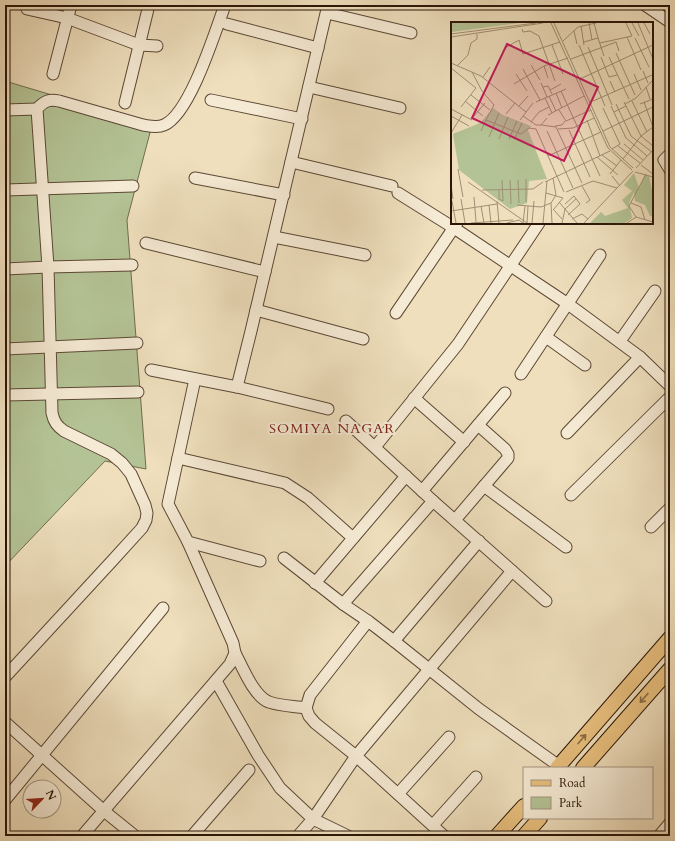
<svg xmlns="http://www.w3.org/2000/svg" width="675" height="841" font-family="Cardo,serif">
<rect width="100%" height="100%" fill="#efdfbd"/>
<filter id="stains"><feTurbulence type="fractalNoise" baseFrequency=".005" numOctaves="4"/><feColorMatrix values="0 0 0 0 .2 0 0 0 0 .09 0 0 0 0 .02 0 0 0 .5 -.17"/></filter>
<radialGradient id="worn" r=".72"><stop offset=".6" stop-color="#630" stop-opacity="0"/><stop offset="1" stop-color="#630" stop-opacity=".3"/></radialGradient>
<path fill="#b4c395" stroke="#706c4e" d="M5,81L152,125L127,220L146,469L105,461L5,566Z"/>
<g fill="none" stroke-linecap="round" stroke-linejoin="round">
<g stroke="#5c4835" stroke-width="13">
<g id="minor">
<path d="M645,5L670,22"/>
<path d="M27,9L67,18L139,45L157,46"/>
<path d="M327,13L411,33"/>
<path d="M227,24L318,48"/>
<path d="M53,74L71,5"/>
<path d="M309,87L400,108"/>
<path d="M211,100L302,119"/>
<path d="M125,103L149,5"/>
<path d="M5,110L37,109"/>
<path d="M670,154L664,160L670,170"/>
<path d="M291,162L392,186"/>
<path d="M195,178L284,195"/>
<path d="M5,190L133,186"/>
<path d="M398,193L454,228L568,304L640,357L670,386"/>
<path d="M274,237L365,255"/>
<path d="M146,243L265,272"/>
<path d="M5,269L48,267L132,265"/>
<path d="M256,310L363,339"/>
<path d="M396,313L457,223"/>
<path d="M546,337L585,365"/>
<path d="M620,341L655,291"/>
<path d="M5,349L137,343"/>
<path d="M151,370L237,387L328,409"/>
<path d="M521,374L600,255"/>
<path d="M195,379L168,504L188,542L260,561"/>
<path d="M237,387L251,331L328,5"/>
<path d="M5,395L138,392"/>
<path d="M414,398L464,442"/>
<path d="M346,421L433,501L546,601"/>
<path d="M567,433L640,357"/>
<path d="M375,447L458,344L539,223"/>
<path d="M178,458L285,483L308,498L353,538"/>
<path d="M484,486L566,547"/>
<path d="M422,491L505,393"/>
<path d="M571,495L670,397"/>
<path d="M455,520L508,458V454L505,449L478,425"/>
<path d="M651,527L670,508"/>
<path d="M284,558L343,604L368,621L394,641L479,709L559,766"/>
<path d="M315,583L406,476"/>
<path d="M343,604L433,501"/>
<path d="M368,621L310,695L306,708L309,716L315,723L356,756L444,836"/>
<path d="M394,641L479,541"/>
<path d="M235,653C242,666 254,697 269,702C280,706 294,706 306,708"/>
<path d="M5,677L112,561L142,528L146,520L147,513L145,505L131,474L122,463L111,454L64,431C57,426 54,422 52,413L48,267L37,109C44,101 49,99 59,101L143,125C150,126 157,128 164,125C190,114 215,32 225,5"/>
<path d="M216,681L258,755L280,788L313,819L348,836"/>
<path d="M5,722L104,811L135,836"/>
<path d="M398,794L449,737"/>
<path d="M5,800L163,608"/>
<path d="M433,825L476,777"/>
<path d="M82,836L230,664L235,653L233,643L188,542"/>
<path d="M192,836L249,770"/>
<path d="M298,836L313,819L356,756L512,571"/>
<path d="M659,836L670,823"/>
</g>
</g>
<g stroke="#2b1608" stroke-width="16">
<g id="major">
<path d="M557,768L670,638"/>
<path d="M583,768L670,669"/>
<path d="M497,836L524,806"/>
<path d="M524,836L540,818"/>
</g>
</g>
<use href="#minor" stroke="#f5ead4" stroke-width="11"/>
<use href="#major" stroke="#e8c07e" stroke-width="14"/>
</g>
<defs><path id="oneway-shaft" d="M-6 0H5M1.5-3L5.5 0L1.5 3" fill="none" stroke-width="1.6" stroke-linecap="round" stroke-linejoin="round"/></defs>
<g stroke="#8a6b43">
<use href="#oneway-shaft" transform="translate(644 698) rotate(131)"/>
<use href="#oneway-shaft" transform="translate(582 739) rotate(-49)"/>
</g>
<g text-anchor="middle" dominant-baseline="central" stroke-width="4" stroke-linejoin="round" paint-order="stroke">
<g font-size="14" letter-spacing="1" fill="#7a1f14" stroke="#f5ead4">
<text x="332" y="428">SOMIYA NAGAR</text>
</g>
</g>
<g transform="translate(451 22)">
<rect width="202" height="202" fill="#efdfbd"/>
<path d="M0,1H68L0,10ZM42,86L52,93L80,104L77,108L96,157L78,159L76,181L59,187L8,148L2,112L29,101ZM183,151L188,166L194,153L198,154L202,173V194H199L194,183L184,179L183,170L178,181L181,196L174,201H139L150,190L154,194L177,186L171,178L181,169L173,163Z" fill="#b4c395"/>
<path fill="none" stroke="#a18f75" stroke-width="1" d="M100,1L157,126L181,148M103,1L159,125L182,146M138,1L141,18M181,1L188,14M187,1L202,37M193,1L199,12M130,4L133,23M71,7L72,10L79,9L88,14L104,59M123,9L126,22M0,12L85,1M0,15L92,1M176,15L190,48M147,16L153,34M184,16L198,45M112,19L127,5L145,1M133,20L147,16L143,1M149,21L181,14L175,1M101,23L112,52M128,23L154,84M137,25L161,83M54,26L68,18L72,32L109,20M165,31L184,73M150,35L158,55L166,53M158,35L178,77M120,37L165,20L168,29M0,41L30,54L75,90M80,43L89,58M6,44L17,33L20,21L26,17V12M93,44L97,56M0,46L25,66L10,85M72,47L89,78M192,49L197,61M21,50L31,69L43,83L35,98L70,112L78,106L85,107L113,170M65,52L76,69M183,52L190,68M32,55L39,45M129,57L202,23M159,59L164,70M90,61L96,75M63,62L93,44L117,36M92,65L97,64L101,72M195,65L199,77M99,68L110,62M110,69L149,154M105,71L111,86M20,73L39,88M98,74L105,89M94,76L101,91M14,79L32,94M142,79L201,53M181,79L196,110M85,80L115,67M173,80L190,114L202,124M193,80L202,105M165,82L180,114L201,130M174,82L185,76L202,58M189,82L202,77M68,84L77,74M160,84L175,116L196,134M152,86L169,122L161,127M0,87L21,98M108,88L115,99L140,88M163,90L175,84M55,92L64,81M97,93L133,74M0,94L18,104M23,94L34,81M72,94L85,103H90L96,96M69,98L82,81M136,98L149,134M80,100L88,90L98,85M90,103L105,105L131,161M104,104L111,103L114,99M107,107L122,106L143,96M118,108L139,155M30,109L35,98M96,109L122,166M152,109L202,85M0,111L11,93M38,115L48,91M64,116L71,101M48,117L57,95M58,117L66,99M173,122L192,138M167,124L189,141M151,133L166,144M97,134L150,110M146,135L167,153M172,137L190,114L202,105M190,143L202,152M185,146L202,128M7,147L12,175M184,150L202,155M159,152L170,138M161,154L169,164M75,157V180M59,158L60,182M67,158L68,181M17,160L76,201M94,160L159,129M0,163L2,177M131,164L139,178L135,181M31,168L82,167L92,160M48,168V177L52,179L51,158M115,170L142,159L166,166M95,171L112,176L103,187M23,175L25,200M10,177L14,201M1,179L5,201M46,179L48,201M108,180L126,201M100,181L101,201M180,181L190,185L194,198M114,182L123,174L129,182L117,193M38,183L40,201M66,183L90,185L100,181L105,173L102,156M30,184L33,201M102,187L111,197M0,189L46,182M185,195L178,184L195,152M121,197L131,192L137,197M20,201L62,198M56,201L68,198L72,201L74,184M76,201L77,184M81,201L83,179M92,201L96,159M111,201L114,187L125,177M133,201L182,149M176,201L185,195L202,200"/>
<path fill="#c2185b" fill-opacity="0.15" stroke="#c2185b" stroke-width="2" d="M56,22L147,65L113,139L21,96Z"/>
<rect width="202" height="202" fill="none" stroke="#2b1608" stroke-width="2"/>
</g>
<rect width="675" height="841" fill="none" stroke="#efdfbd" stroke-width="20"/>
<rect x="6" y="6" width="663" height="829" fill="none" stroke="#2b1608" stroke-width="2"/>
<rect x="10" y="10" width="655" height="821" fill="none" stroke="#2b1608"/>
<rect x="523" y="767" width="130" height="52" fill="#f5ead4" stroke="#a49582"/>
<rect x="531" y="780" width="20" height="6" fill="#e8c07e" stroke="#a49582"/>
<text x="559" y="787" font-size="12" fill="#2b1608">Road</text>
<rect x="531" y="797" width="20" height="12" fill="#b4c395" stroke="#a49582"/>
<text x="559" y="807" font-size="12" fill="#2b1608">Park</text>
<g transform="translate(42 799) rotate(65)"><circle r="19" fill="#f5ead4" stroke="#a49582"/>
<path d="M0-3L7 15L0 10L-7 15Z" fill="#8f2418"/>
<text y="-6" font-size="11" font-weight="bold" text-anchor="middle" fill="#2b1608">N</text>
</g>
<rect width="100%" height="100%" filter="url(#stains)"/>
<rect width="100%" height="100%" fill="url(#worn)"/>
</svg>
